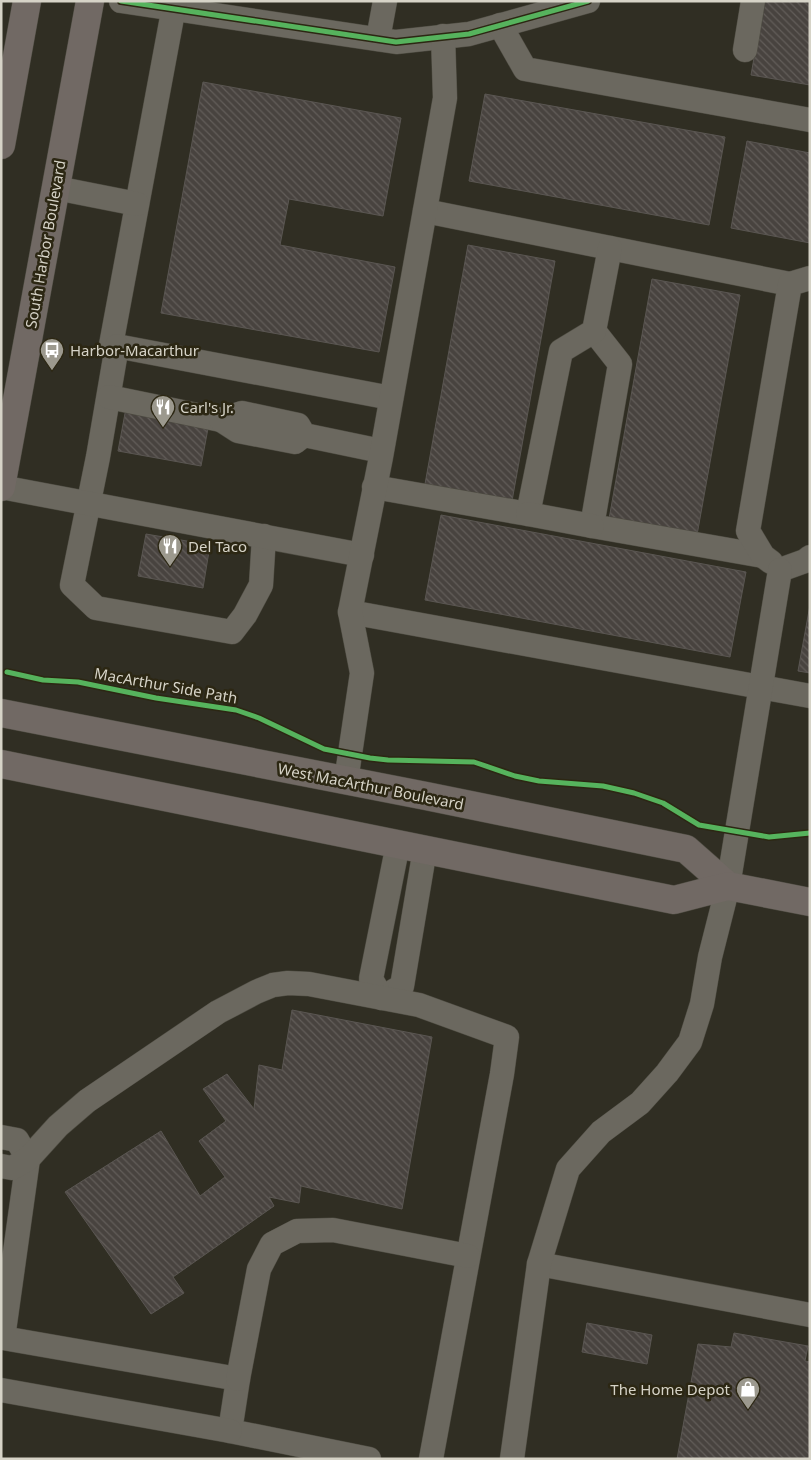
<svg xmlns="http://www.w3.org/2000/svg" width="811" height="1460" font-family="'Noto Sans',sans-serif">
<defs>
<pattern id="building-back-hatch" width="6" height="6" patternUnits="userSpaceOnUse" patternTransform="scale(1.25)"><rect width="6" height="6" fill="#48433f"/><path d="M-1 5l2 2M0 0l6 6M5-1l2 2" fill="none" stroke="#625d59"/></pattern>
</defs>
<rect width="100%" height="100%" fill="#302e23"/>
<g fill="url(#building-back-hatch)" stroke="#5a5652">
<path d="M764,1H810V85L751,75Z"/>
<path d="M203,82L401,118L383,216L289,199L280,245L395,267L379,352L161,313Z"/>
<path d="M485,94L725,137L709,225L469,181Z"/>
<path d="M747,141L810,153V243L731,228Z"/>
<path d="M468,245L555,261L512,501L425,484Z"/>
<path d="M652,279L740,295L697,535L609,519Z"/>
<path d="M126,408L209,423L201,466L118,451Z"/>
<path d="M441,515L746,572L730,657L425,600Z"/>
<path d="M146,534L210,545L203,588L138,576Z"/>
<path d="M810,605V673L798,671Z"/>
<path d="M292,1010L432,1037L402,1209L301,1186L299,1203L269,1197L274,1206L173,1277L184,1293L151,1314L65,1192L161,1131L200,1196L225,1177L199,1141L226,1121L203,1089L227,1074L254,1109L259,1065L282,1070Z"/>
<path d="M587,1323L652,1335L647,1364L582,1352Z"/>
<path d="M734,1333L808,1346L805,1361L810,1362V1459H677L698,1344L731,1347Z"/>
</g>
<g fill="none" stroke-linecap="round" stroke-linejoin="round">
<g stroke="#4d4b41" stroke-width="25">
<g id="minor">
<path d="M121,1L396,42L469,34L588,1"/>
<path d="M175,1L111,345L391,398"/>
<path d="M500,25L525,69L810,120"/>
<path d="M378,39L385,1"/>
<path d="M745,50L753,1"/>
<path d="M56,188L137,204"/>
<path d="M425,211L790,284"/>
<path d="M594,331L620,364L592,526L763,556"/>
<path d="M117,346L98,457L72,585L96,608L232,632L245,615L261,585L264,536"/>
<path d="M109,397L221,420"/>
<path d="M304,435L295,442L238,431L221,420L242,413L298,425L304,435L381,451"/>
<path d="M1,487L362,555"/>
<path d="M374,487L528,514L561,351L594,331L610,248"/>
<path d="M528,514L592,526"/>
<path d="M771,562L763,556L748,531L790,284L810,278"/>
<path d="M780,570L805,561L810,557"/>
<path d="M350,612L810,696"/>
<path d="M346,781L362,673L350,612L381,457L445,98L443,36"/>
<path d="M382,998L402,986L425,849"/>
<path d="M382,998L371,979L398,844"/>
<path d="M1,1137L17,1140L28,1159L3,1338L238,1379L230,1431L369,1459"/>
<path d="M1,1166L12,1168L28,1159L58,1126L87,1101L218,1012L256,992L273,985L288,983L309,984L419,1005L507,1037L502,1074L431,1459"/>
<path d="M539,1264L810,1315"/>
<path d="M238,1379L259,1269L272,1244L297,1231L333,1230L468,1256"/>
<path d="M1,1390L230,1431"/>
<path d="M512,1459L539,1264L568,1169L601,1132L640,1103L667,1073L690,1042L702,1004L710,957L728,886L780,570"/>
</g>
</g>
<g stroke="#4d4b41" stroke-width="29">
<g id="major">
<path d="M1,145L27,1"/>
<path d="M1,487L90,1"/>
<path d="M1,713L426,796L686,849L728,886"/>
<path d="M1,764L674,900L728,886L810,902"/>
</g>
</g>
<use href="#minor" stroke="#6b685f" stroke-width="24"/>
<use href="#major" stroke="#716964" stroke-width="28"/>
<g stroke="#2c2713" stroke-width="8">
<g id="cycleway">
<path d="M121,1L396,42L469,34L588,1"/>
<path d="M7,672L43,680L78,682L156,698L236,710L259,718L324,749L370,758L388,760L474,762L515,776L539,781L603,786L634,793L663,803L699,825L769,837L810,833"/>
</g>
</g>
<use href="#cycleway" stroke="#56b35d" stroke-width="5"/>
</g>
<defs>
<g id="bus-pin" transform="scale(1.25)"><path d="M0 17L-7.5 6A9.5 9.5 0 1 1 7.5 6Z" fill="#9c998e" stroke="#2c2713"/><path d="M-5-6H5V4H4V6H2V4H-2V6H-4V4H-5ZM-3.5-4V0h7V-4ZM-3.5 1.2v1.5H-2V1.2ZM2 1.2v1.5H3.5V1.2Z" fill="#fff"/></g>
<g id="restaurant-pin" transform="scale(1.25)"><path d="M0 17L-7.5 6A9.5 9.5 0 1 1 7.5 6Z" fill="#9c998e" stroke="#2c2713"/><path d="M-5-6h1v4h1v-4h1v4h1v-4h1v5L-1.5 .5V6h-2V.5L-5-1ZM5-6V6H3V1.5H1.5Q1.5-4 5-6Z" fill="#fff"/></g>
<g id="shop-pin" transform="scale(1.25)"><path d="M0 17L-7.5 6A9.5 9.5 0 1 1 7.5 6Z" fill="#9c998e" stroke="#2c2713"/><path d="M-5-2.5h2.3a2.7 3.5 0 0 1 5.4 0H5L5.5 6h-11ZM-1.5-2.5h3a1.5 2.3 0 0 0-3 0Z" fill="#fff"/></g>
</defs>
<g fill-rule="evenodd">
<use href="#bus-pin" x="52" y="350"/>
<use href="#restaurant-pin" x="163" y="407"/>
<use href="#restaurant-pin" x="170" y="546"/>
<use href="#shop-pin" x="748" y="1389"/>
</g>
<g text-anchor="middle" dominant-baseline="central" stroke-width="5" stroke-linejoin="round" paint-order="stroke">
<g font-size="15" fill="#d6d3c7" stroke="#2c2713">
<text transform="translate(45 244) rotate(-80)">South Harbor Boulevard</text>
<text transform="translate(166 685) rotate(10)">MacArthur Side Path</text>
<text transform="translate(371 786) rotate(11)">West MacArthur Boulevard</text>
</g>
<g font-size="15" fill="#d6d3c7" stroke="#2c2713" text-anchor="start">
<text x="70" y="350">Harbor-Macarthur</text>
<text x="180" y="407">Carl's Jr.</text>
<text x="188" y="546">Del Taco</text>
<text x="730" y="1389" text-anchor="end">The Home Depot</text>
</g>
</g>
<rect width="811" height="1460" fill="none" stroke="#d6d3c7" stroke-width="5"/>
</svg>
